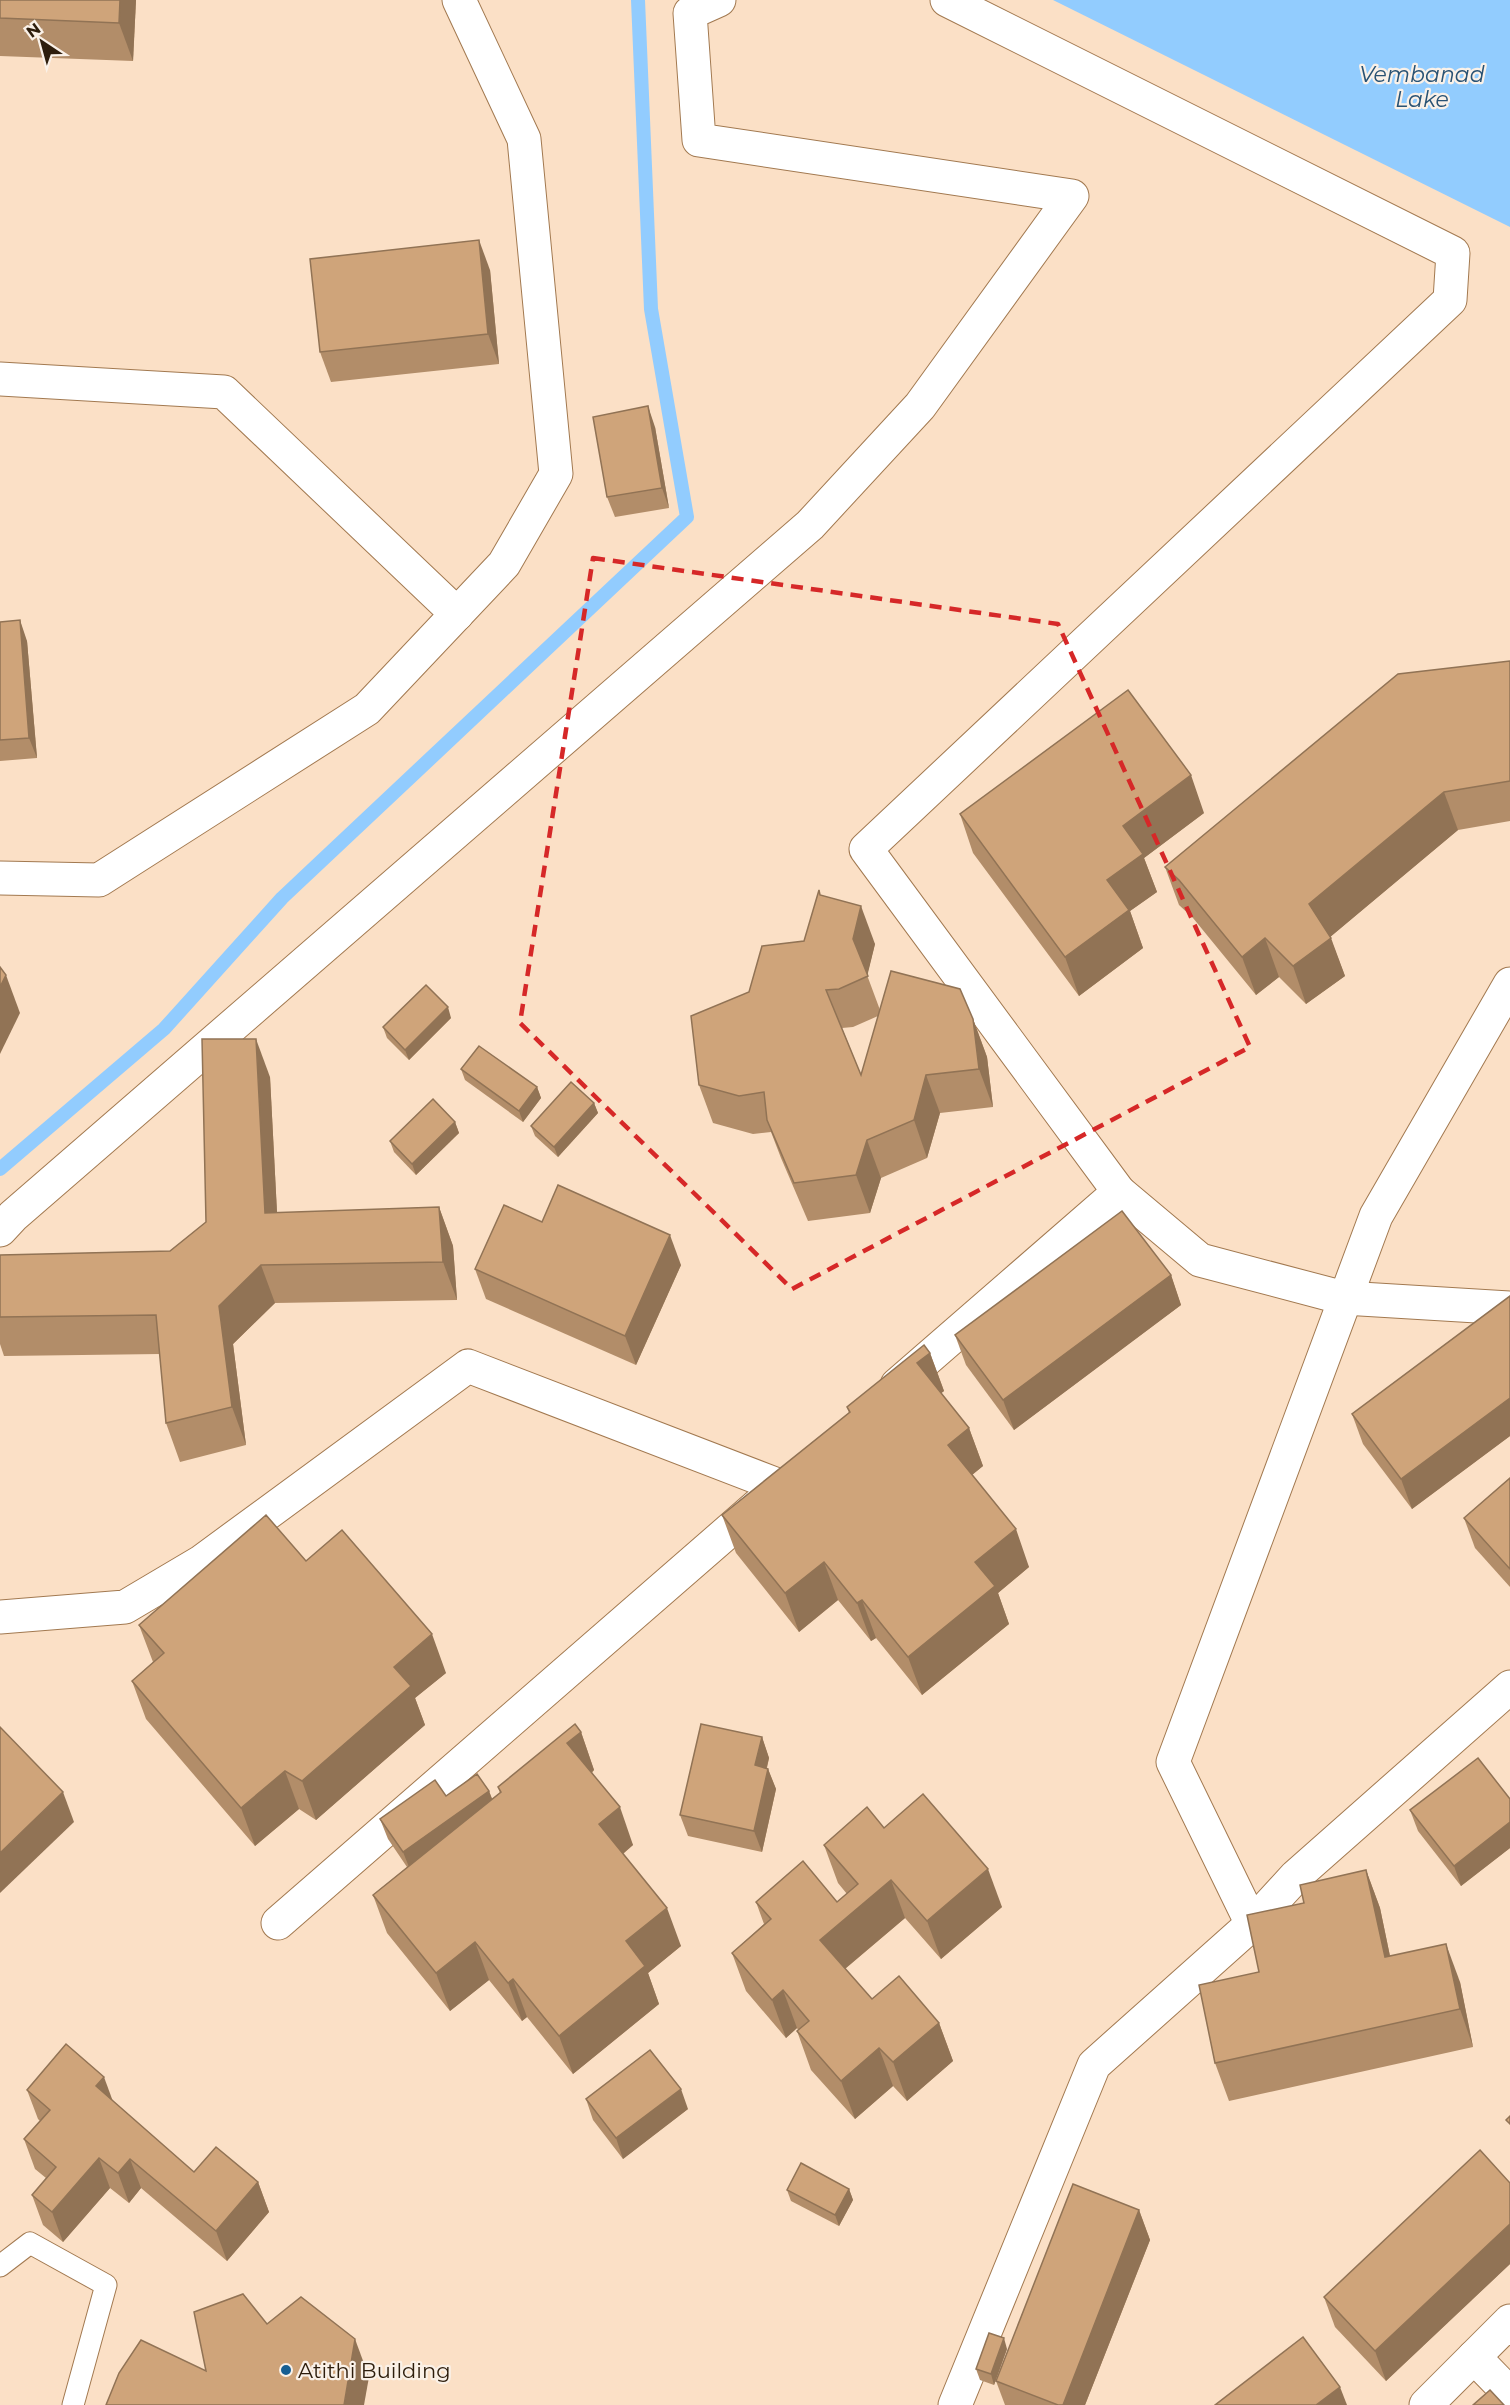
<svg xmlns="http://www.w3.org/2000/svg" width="1510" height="2405" font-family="Montserrat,sans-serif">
<rect width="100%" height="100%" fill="#fbe0c6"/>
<path fill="#92ccfe" d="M1053,0H1510V227Z"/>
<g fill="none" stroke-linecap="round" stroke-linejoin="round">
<path stroke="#92ccfe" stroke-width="14" d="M0,1169L164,1029L282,898L687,517L651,309L638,0"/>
<g stroke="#a27950" stroke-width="23">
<path id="lane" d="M0,2266L30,2243L106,2285L73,2405"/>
</g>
<g stroke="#a27950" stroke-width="35">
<g id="street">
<path d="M947,0L1453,253L1450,300L866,849L1119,1192"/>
<path d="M0,379L224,392L457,614"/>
<path d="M0,878L99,880L367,709L504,564L556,474L524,139L459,0"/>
<path d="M0,1230L13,1216L810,525L920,406L1072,196L699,140L690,13L719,0"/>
<path d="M897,1385L1119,1192L1200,1260L1344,1298L1510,1308"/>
<path d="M0,1617L125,1607L201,1562L468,1366L780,1486"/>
<path d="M278,1923L763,1501"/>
<path d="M1252,1924L1173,1762L1376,1216L1510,984"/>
<path d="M1474,2357L1510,2394"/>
<path d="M955,2405L1094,2065L1252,1924L1296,1876L1510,1687"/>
<path d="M1426,2405L1510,2321"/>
</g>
</g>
<use href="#lane" stroke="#fff" stroke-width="21"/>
<use href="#street" stroke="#fff" stroke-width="33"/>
</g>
<g fill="#b28d69" fill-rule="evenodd">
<path d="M0,0H136L133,61L0,56Z"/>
<path d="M490,270L499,364L331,382L320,352Z"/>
<path d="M655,427L669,508L615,517L607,497Z"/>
<path d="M0,622L27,641L37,758L0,761Z"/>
<path d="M1510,661V821L1458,830L1330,937L1345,976L1306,1004L1279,977L1256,995L1193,918L1179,905L1165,867Z"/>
<path d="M1204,813L1144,858L1157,892L1130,911L1143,948L1079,996L973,853L960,814Z"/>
<path d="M820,895L875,944L867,975L880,1010L973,1019L987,1057L993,1107L940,1113L927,1158L881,1178L870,1213L808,1221L781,1158L771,1132L753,1134L713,1123L699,1085L749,992L804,941ZM878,1016L861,1075L842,1028L853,1027Z"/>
<path d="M451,1018L409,1060L387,1038L383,1027Z"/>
<path d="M461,1069L537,1087L541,1098L523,1122L465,1080Z"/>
<path d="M270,1077L277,1213L439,1207L453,1246L457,1300L275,1303L233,1344L246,1445L180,1462L166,1423L160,1354L4,1356L0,1344V1255L170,1251L206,1222Z"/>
<path d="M594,1103L598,1113L558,1157L535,1136L531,1126Z"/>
<path d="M455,1122L459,1133L416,1175L394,1152L390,1141Z"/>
<path d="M542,1222L681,1265L636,1365L486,1299L475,1269Z"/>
<path d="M1171,1275L1181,1305L1014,1430L966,1365L955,1335Z"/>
<path d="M1510,1296V1436L1412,1509L1363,1444L1352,1414Z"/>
<path d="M930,1353L944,1391L941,1393L969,1428L983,1466L972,1475L1029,1567L998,1593L1009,1624L922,1695L876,1638L871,1641L838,1600L799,1632L736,1553L722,1515L849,1413L847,1407Z"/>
<path d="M1510,1478V1587L1475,1548L1464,1518Z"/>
<path d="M306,1561L446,1673L415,1698L425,1725L316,1820L299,1809L255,1846L146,1719L132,1681L153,1662L139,1625Z"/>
<path d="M581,1732L594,1770L592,1773L633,1845L623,1854L681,1946L648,1973L659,2004L573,2074L527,2017L522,2021L489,1980L450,2011L387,1933L373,1895L407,1867L388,1839L380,1819L446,1796L489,1791L492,1799L500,1793L498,1787Z"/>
<path d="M762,1737L769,1758L767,1768L768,1769L776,1789L762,1852L688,1836L680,1815Z"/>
<path d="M1510,1799V1848L1461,1886L1418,1831L1410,1810Z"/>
<path d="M884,1828L1002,1907L941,1959L905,1918L845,1969L872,1999L939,2023L953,2061L907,2101L893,2086L855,2119L811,2070L797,2031L798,2030L797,2028L786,2038L746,1991L732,1953L764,1924L756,1902H837L847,1894L838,1883L824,1845Z"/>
<path d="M1366,1870L1380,1908L1390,1956L1460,1982L1473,2047L1229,2101L1215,2063L1259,1972L1304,1903Z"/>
<path d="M27,2090L112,2101L194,2172L258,2182L269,2212L227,2261L141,2188L129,2203L110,2188L63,2242L43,2225L32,2195L46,2178L35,2169L24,2139L40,2121L38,2119Z"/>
<path d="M586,2099L688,2109L623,2159L593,2120Z"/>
<path d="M1510,2183V2264L1386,2381L1335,2327L1324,2297Z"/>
<path d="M849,2189L853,2200L839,2226L791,2201L787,2190Z"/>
<path d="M1139,2210L1150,2240L1085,2405H1005L996,2381Z"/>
<path d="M1007,2349L994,2385L980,2380L976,2369Z"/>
</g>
<g fill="#917355">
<path d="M120,0H136L133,61L119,23Z"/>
<path d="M479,240L490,270L499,364L488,334Z"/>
<path d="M648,406L655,427L669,508L662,488Z"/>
<path d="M20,620L27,641L37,758L29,738Z"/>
<path d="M1191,775L1204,813L1144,858L1157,892L1130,911L1143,948L1079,996L1065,957L1123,826Z"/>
<path d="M1444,792L1458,830L1323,943L1309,904Z"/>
<path d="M861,906L875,944L867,977L853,939Z"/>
<path d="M1265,938L1279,977L1256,995L1242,957Z"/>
<path d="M1331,938L1345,976L1306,1004L1293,966Z"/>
<path d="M6,975L20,1013L0,1054V987Z"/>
<path d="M448,1007L451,1018L409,1060L405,1050Z"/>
<path d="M973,1019L987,1057L993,1107L979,1069Z"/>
<path d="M256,1039L270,1077L279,1251L265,1213Z"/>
<path d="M926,1075L940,1113L927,1158L914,1120Z"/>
<path d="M537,1087L541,1098L523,1122L519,1111Z"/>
<path d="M594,1103L598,1113L558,1157L554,1147Z"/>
<path d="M455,1122L459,1133L416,1175L412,1164Z"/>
<path d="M867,1140L881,1178L870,1213L856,1175Z"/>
<path d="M439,1207L453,1246L457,1300L443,1262Z"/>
<path d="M670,1235L681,1265L636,1365L625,1336Z"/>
<path d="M261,1265L275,1303L233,1344L246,1445L232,1407L219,1306Z"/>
<path d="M1171,1275L1181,1305L1014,1430L1003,1400Z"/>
<path d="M930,1353L944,1391L930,1402L917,1363Z"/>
<path d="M1510,1398V1436L1412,1509L1401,1479Z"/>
<path d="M969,1428L983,1466L962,1483L948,1445Z"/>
<path d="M1016,1529L1029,1567L998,1593L1009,1624L922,1695L908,1657L975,1562Z"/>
<path d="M824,1562L838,1600L799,1632L785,1593Z"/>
<path d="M862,1600L876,1638L871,1641L857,1603Z"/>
<path d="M432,1634L446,1673L415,1698L425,1725L316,1820L302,1781L394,1667Z"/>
<path d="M581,1732L594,1770L581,1781L567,1743Z"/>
<path d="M762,1737L769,1758L762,1786L755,1765Z"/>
<path d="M768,1769L776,1789L762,1852L754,1831Z"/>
<path d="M285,1771L299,1809L255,1846L241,1808Z"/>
<path d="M489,1791L497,1812L411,1872L403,1852Z"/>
<path d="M63,1792L74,1822L0,1893V1853Z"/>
<path d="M620,1807L633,1845L613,1862L599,1824Z"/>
<path d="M1510,1822V1848L1461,1886L1454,1866Z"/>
<path d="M988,1869L1002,1907L941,1959L927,1921Z"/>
<path d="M1366,1870L1380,1908L1398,1995L1385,1957Z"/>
<path d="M891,1880L905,1918L834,1978L820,1940Z"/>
<path d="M667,1908L681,1946L648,1973L659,2004L573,2074L559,2036L626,1941Z"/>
<path d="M475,1942L489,1980L450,2011L436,1973Z"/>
<path d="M1446,1944L1460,1982L1473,2047L1460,2009Z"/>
<path d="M513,1979L527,2017L522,2021L508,1983Z"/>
<path d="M783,1990L797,2028L786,2038L772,2000Z"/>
<path d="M939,2023L953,2061L907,2101L893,2062Z"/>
<path d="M879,2048L893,2086L855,2119L841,2081Z"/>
<path d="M104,2077L115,2107L96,2086Z"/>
<path d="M681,2089L688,2109L623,2159L616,2138Z"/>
<path d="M99,2158L110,2188L63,2242L52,2212Z"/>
<path d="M130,2159L141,2188L129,2203L118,2173Z"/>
<path d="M258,2182L269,2212L227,2261L216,2231Z"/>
<path d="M849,2189L853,2200L839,2226L835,2215Z"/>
<path d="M1139,2210L1150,2240L1085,2405H1063Z"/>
<path d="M1510,2224V2264L1386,2381L1375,2351Z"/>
<path d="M1004,2338L1007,2349L994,2385L991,2374Z"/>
<path d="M355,2339L369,2377L364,2405H344Z"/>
<path d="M1340,2387L1347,2405H1316Z"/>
</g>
<g fill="#cfa47a" stroke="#917355" stroke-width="1.5">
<path d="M0,0H120L119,23L0,18Z"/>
<path d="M479,240L488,334L320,352L310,259Z"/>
<path d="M648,406L662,488L607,497L593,417Z"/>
<path d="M20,620L29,738L0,740V622Z"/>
<path d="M1510,661V781L1444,792L1309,904L1331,938L1293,966L1265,938L1242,957L1179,880L1165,867L1398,674Z"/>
<path d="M1128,690L1191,775L1123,826L1143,854L1107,880L1129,910L1065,957L960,814Z"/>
<path d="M819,890L820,895L861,906L853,939L868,976L839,989L826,990L861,1075L891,971L960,989L973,1019L979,1069L926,1075L914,1120L867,1140L856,1175L794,1183L767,1120L764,1092L739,1096L699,1085L691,1016L749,992L762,946L804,941Z"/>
<path d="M0,967L6,975L0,987Z"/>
<path d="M426,985L448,1007L405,1050L383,1027Z"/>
<path d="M202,1039H256L265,1213L439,1207L443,1262L261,1265L219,1306L232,1407L166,1423L156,1315L0,1317V1255L170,1251L206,1222Z"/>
<path d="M479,1046L537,1087L519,1111L461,1069Z"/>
<path d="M571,1082L594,1103L554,1147L531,1126Z"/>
<path d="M433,1099L455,1122L412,1164L390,1141Z"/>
<path d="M558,1185L670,1235L625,1336L475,1269L504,1205L542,1222Z"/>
<path d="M1122,1211L1171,1275L1003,1400L955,1335Z"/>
<path d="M1510,1296V1398L1401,1479L1352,1414Z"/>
<path d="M924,1345L930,1353L917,1363L969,1428L948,1445L1016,1529L975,1562L995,1586L908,1657L862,1600L857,1603L824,1562L785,1593L722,1515L850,1412L847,1407Z"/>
<path d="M1510,1478V1569L1464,1518Z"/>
<path d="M266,1515L306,1561L342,1530L432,1634L394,1667L411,1686L302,1781L285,1771L241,1808L132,1681L164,1653L139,1625Z"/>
<path d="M575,1724L581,1732L567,1743L620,1807L599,1824L667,1908L626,1941L645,1966L559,2036L513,1979L508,1983L475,1942L436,1973L373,1895L501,1792L498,1787Z"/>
<path d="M701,1724L762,1737L755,1765L768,1769L754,1831L680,1815Z"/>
<path d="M0,1727L63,1792L0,1853Z"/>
<path d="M1478,1758L1510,1799V1822L1454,1866L1410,1810Z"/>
<path d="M477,1774L489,1791L403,1852L380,1819L435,1780L446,1796Z"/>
<path d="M923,1794L988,1869L927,1921L891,1880L820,1940L872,1999L899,1976L939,2023L893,2062L879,2048L841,2081L797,2031L809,2021L783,1990L772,2000L732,1953L771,1919L756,1902L803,1861L837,1902L858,1884L824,1845L867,1807L884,1828Z"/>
<path d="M1366,1870L1385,1957L1446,1944L1460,2009L1215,2063L1199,1985L1259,1972L1247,1915L1304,1903L1300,1885Z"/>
<path d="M66,2044L104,2077L96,2086L194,2172L216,2147L258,2182L216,2231L130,2159L118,2173L99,2158L52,2212L32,2195L56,2167L24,2139L50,2110L27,2090Z"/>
<path d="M650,2050L681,2089L616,2138L586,2099Z"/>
<path d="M1510,2116V2124L1506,2120Z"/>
<path d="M1480,2150L1510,2183V2224L1375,2351L1324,2297Z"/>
<path d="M801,2163L849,2189L835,2215L787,2190Z"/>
<path d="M1073,2184L1139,2210L1063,2405H1058L996,2381Z"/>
<path d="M243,2294L267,2324L301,2297L355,2339L344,2405H106L119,2373L141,2340L206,2371L194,2312Z"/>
<path d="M989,2333L1004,2338L991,2374L976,2369Z"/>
<path d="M1303,2337L1340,2387L1316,2405H1215Z"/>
<path d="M1490,2390L1504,2405H1473Z"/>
</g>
<path fill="none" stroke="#d62828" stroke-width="4.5" stroke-dasharray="12 8" stroke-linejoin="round" d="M593,558L1058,624L1250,1047L792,1289L520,1023Z"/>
<circle fill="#165e92" stroke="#faf1e8" stroke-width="2" cx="286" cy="2370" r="6"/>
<g text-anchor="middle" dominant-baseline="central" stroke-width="4.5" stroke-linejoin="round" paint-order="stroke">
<g font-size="21" fill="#2d1d0c" stroke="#faf1e8" text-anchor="start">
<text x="298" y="2370">Atithi Building</text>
</g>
<g font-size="22" font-style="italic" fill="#285274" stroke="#faf1e8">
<text x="1422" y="74">Vembanad<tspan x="1422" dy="25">Lake</tspan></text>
</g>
</g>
<g transform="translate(42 42) rotate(324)" stroke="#faf1e8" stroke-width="4.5" paint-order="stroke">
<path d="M0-4.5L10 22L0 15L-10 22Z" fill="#2d1d0c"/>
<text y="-9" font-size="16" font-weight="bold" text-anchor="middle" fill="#2d1d0c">N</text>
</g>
</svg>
